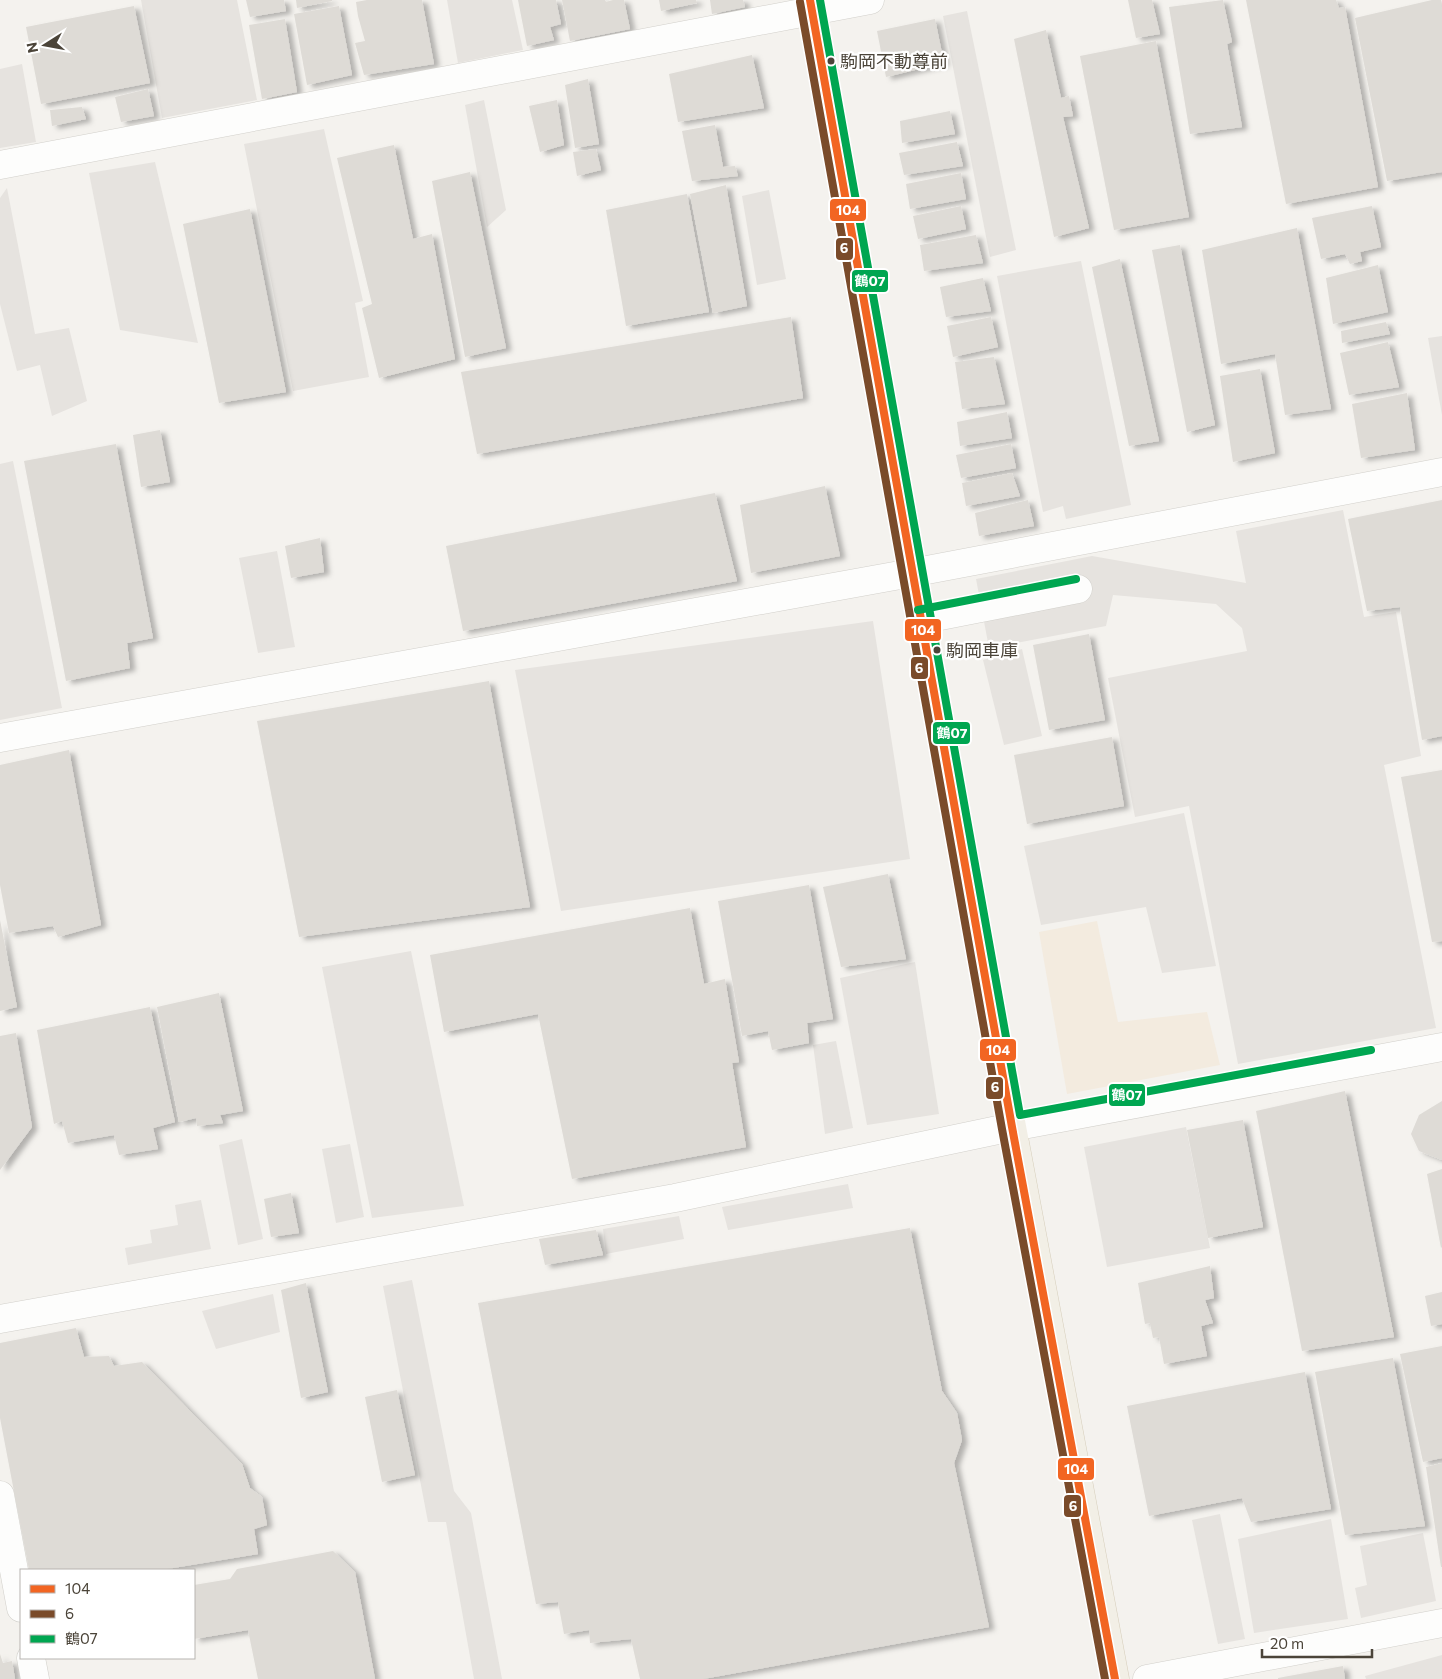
<svg xmlns="http://www.w3.org/2000/svg" width="1442" height="1679" font-family="Commissioner,'Noto Sans JP',sans-serif">
<defs>
<filter id="shadow"><feDropShadow dx="5.5" dy="3" stdDeviation="2.5" flood-color="#0004"/></filter>
</defs>
<rect width="100%" height="100%" fill="#f4f2ee"/>
<path fill="#f3ebdf" d="M1097,921L1118,1022L1207,1012L1220,1065L1067,1094L1039,932Z"/>
<g fill="#e6e3df">
<path d="M141,0H237L257,100L162,118Z"/>
<path d="M447,0H512L523,50L458,63Z"/>
<path d="M967,11L1016,250L990,257L943,16Z"/>
<path d="M22,64L36,142L0,148V69Z"/>
<path d="M484,100L506,210L487,227L465,105Z"/>
<path d="M324,129L363,301L355,303L369,377L293,391L244,144Z"/>
<path d="M155,162L198,343L120,330L89,173Z"/>
<path d="M7,188L35,334L69,328L87,401L52,416L40,365L17,371L0,304V198Z"/>
<path d="M769,190L786,279L757,285L742,196Z"/>
<path d="M1081,261L1131,505L1066,519L1063,506L1043,512L997,276Z"/>
<path d="M1442,336V415L1428,338Z"/>
<path d="M13,461L62,708L0,720V464Z"/>
<path d="M1343,510L1364,617L1396,612L1421,756L1384,765L1436,1028L1238,1064L1189,806L1135,817L1108,678L1247,651L1242,628L1216,604L1113,595L1106,626L989,648L976,579L1092,556L1246,583L1236,531Z"/>
<path d="M277,551L295,647L258,653L239,558Z"/>
<path d="M873,621L910,859L561,911L515,670Z"/>
<path d="M1022,649L1042,736L1004,745L983,660Z"/>
<path d="M1184,813L1216,966L1162,973L1146,907L1041,925L1024,846Z"/>
<path d="M411,951L464,1206L372,1218L322,967Z"/>
<path d="M915,962L939,1114L867,1125L840,978Z"/>
<path d="M836,1041L853,1128L825,1134L813,1045Z"/>
<path d="M1186,1127L1210,1248L1107,1267L1084,1147Z"/>
<path d="M242,1139L263,1239L238,1245L219,1145Z"/>
<path d="M350,1144L364,1217L336,1223L322,1149Z"/>
<path d="M848,1184L853,1208L728,1230L722,1207Z"/>
<path d="M201,1200L211,1249L128,1265L125,1248L152,1243L150,1230L178,1225L175,1205Z"/>
<path d="M679,1216L684,1239L606,1254L603,1229Z"/>
<path d="M412,1280L454,1491L471,1513L502,1679H474L446,1522H428L383,1286Z"/>
<path d="M273,1294L280,1332L216,1349L202,1311Z"/>
<path d="M1220,1514L1245,1639L1218,1644L1192,1520Z"/>
<path d="M1331,1519L1348,1619L1254,1633L1238,1539Z"/>
<path d="M1423,1533L1436,1601L1361,1618L1355,1588L1367,1585L1360,1546Z"/>
<path d="M1442,1655V1679H1366L1365,1676Z"/>
</g>
<g fill="#dedbd6" filter="url(#shadow)">
<path d="M246,0H284L286,11L250,17Z"/>
<path d="M296,0H332V1L297,8Z"/>
<path d="M367,0H422L434,64L364,75L355,43L365,41L358,16L356,2Z"/>
<path d="M518,0H556L561,24L550,27L554,40L527,46Z"/>
<path d="M562,0H605L606,2L613,0H624L630,29L570,41Z"/>
<path d="M659,0H696L697,3L661,11Z"/>
<path d="M710,0H743L745,7L712,14Z"/>
<path d="M1128,0H1152L1160,34L1136,38Z"/>
<path d="M1223,0L1232,42L1227,44L1242,127L1190,134L1169,7Z"/>
<path d="M1246,0H1336L1339,8L1345,7L1378,187L1286,204Z"/>
<path d="M1432,0H1441L1442,7V172L1387,181L1355,18Z"/>
<path d="M134,6L150,83L41,104L26,27Z"/>
<path d="M339,6L352,75L307,85L294,14Z"/>
<path d="M285,19L297,92L262,99L249,25Z"/>
<path d="M935,19L944,63L886,77L877,31Z"/>
<path d="M1046,30L1061,98L1069,96L1073,116L1063,117L1089,228L1054,237L1014,39Z"/>
<path d="M1156,41L1189,217L1114,230L1080,56Z"/>
<path d="M752,55L764,108L678,122L669,74Z"/>
<path d="M588,79L599,144L575,148L565,85Z"/>
<path d="M148,89L154,116L121,122L115,97Z"/>
<path d="M557,100L564,145L540,152L529,106Z"/>
<path d="M82,107L86,119L52,126L50,110Z"/>
<path d="M950,111L955,134L902,143L900,121Z"/>
<path d="M715,125L723,167L735,166L738,176L692,181L682,131Z"/>
<path d="M957,142L963,166L904,175L899,153Z"/>
<path d="M394,145L413,239L432,234L455,359L379,378L362,308L372,304L337,158Z"/>
<path d="M596,149L601,170L577,176L573,152Z"/>
<path d="M470,172L506,348L465,357L432,181Z"/>
<path d="M961,173L966,199L910,209L906,184Z"/>
<path d="M726,185L747,306L713,313L690,194Z"/>
<path d="M687,194L709,312L626,326L606,210Z"/>
<path d="M961,206L966,229L918,239L913,216Z"/>
<path d="M1372,206L1381,247L1360,252L1362,261L1350,264L1345,254L1321,259L1312,218Z"/>
<path d="M250,209L286,392L219,403L183,224Z"/>
<path d="M1297,228L1331,409L1285,415L1275,354L1221,364L1202,250Z"/>
<path d="M976,235L983,263L924,271L920,245Z"/>
<path d="M1180,245L1215,425L1187,432L1152,250Z"/>
<path d="M1120,259L1159,441L1129,446L1092,267Z"/>
<path d="M1378,265L1388,312L1333,324L1326,278Z"/>
<path d="M983,278L991,311L946,317L940,287Z"/>
<path d="M791,317L803,398L477,454L461,372Z"/>
<path d="M991,317L998,347L953,357L947,326Z"/>
<path d="M1386,322L1390,334L1342,343L1341,331Z"/>
<path d="M1388,342L1399,387L1349,395L1340,353Z"/>
<path d="M994,357L1005,404L962,409L955,362Z"/>
<path d="M1260,369L1275,453L1233,462L1220,376Z"/>
<path d="M1407,393L1415,450L1361,458L1352,404Z"/>
<path d="M1007,412L1012,438L960,446L957,422Z"/>
<path d="M160,430L170,482L141,487L133,435Z"/>
<path d="M116,444L153,638L127,643L130,668L66,681L24,461Z"/>
<path d="M1011,444L1016,468L961,478L956,455Z"/>
<path d="M1012,473L1020,496L966,506L962,483Z"/>
<path d="M825,486L840,556L751,573L740,505Z"/>
<path d="M715,493L737,581L463,631L446,546Z"/>
<path d="M1028,500L1034,526L979,536L975,513Z"/>
<path d="M1442,500V736L1422,740L1400,607L1367,611L1348,519Z"/>
<path d="M320,538L324,572L291,578L285,546Z"/>
<path d="M1089,634L1105,720L1049,730L1033,645Z"/>
<path d="M489,681L530,907L299,937L257,721Z"/>
<path d="M1112,737L1124,806L1027,824L1014,755Z"/>
<path d="M69,750L101,925L58,937L53,926L9,933L0,885V765Z"/>
<path d="M1442,770V941L1432,942L1401,777Z"/>
<path d="M888,874L906,959L841,967L823,887Z"/>
<path d="M809,885L833,1019L807,1023L809,1043L772,1050L768,1031L742,1036L718,901Z"/>
<path d="M690,908L704,984L725,979L739,1062L732,1063L746,1147L572,1179L538,1014L444,1032L430,955Z"/>
<path d="M0,920L17,1007L0,1011Z"/>
<path d="M219,993L243,1111L220,1115L223,1123L197,1126L196,1118L179,1122L157,1007Z"/>
<path d="M150,1007L175,1122L153,1128L158,1149L119,1155L114,1135L68,1143L62,1121L54,1124L37,1030Z"/>
<path d="M16,1033L32,1127L0,1170V1036Z"/>
<path d="M1345,1091L1394,1337L1302,1351L1256,1111Z"/>
<path d="M1442,1101V1160L1419,1151L1411,1134L1419,1115Z"/>
<path d="M1243,1120L1263,1227L1208,1238L1187,1130Z"/>
<path d="M1442,1169V1247L1441,1248L1427,1174Z"/>
<path d="M291,1193L299,1233L271,1237L264,1199Z"/>
<path d="M910,1228L942,1391L957,1413L962,1440L954,1463L989,1627L703,1679H640L631,1639L590,1643L589,1630L564,1634L558,1602L536,1604L478,1303Z"/>
<path d="M596,1230L603,1255L545,1265L539,1239Z"/>
<path d="M1210,1266L1214,1298L1205,1300L1213,1323L1201,1326L1207,1356L1164,1364L1159,1337L1153,1338L1150,1323L1145,1324L1138,1283Z"/>
<path d="M306,1283L328,1392L301,1398L281,1290Z"/>
<path d="M1442,1292V1324L1431,1326L1425,1296Z"/>
<path d="M76,1328L84,1357L109,1356L114,1366L142,1362L242,1464L250,1488L262,1497L267,1525L254,1529L258,1554L161,1570H29L0,1418V1343Z"/>
<path d="M1442,1346V1458L1423,1462L1400,1354Z"/>
<path d="M1393,1358L1425,1526L1345,1535L1315,1372Z"/>
<path d="M1305,1372L1331,1509L1251,1522L1242,1498L1149,1516L1127,1406Z"/>
<path d="M397,1390L415,1475L382,1482L365,1397Z"/>
<path d="M1442,1463V1567H1441L1426,1467Z"/>
<path d="M333,1551L355,1572L375,1679H258L248,1630L194,1639V1585L230,1579L237,1569Z"/>
<path d="M0,1654L3,1663L12,1661L15,1679H0Z"/>
<path d="M1343,1666L1345,1679H1278V1678Z"/>
</g>
<g fill="none" stroke-linecap="round" stroke-linejoin="round">
<g stroke="#d2d0cb" stroke-width="29">
<g id="minor">
<path d="M0,165L870,0"/>
<path d="M920,620L1078,589"/>
<path d="M0,738L911,573L1442,472"/>
<path d="M0,1319L675,1198L1012,1127L1442,1047"/>
<path d="M0,1495L21,1608"/>
<path d="M31,1658L35,1679"/>
<path d="M1147,1679L1442,1623"/>
</g>
</g>
<g stroke="#d6cebb" stroke-width="29">
<path id="major" d="M810,0L1012,1127L1115,1679"/>
</g>
<use href="#minor" stroke="#fdfdfc" stroke-width="28"/>
<use href="#major" stroke="#f2efe6" stroke-width="28"/>
<g stroke="#fff" stroke-width="11">
<path id="bus-1" d="M810,0L1012,1127L1115,1679"/>
</g>
<g stroke="#fff" stroke-width="11">
<path id="bus-2" d="M800,2L1002,1129L1105,1679"/>
</g>
<g stroke="#fff" stroke-width="11">
<g id="bus-3">
<path d="M820,0L1020,1115L1371,1050"/>
<path d="M918,610L1076,579"/>
</g>
</g>
<use href="#bus-1" stroke="#f26522" stroke-width="8"/>
<use href="#bus-2" stroke="#7a4b2a" stroke-width="8"/>
<use href="#bus-3" stroke="#00a651" stroke-width="8"/>
</g>
<g fill="#4b4439" stroke="#fff" stroke-width="2">
<circle cx="831" cy="61" r="4.5"/>
<circle cx="937" cy="650" r="4.5"/>
</g>
<g text-anchor="middle" dominant-baseline="central" stroke-width="4.5" stroke-linejoin="round" paint-order="stroke">
<g font-size="18" fill="#4b4439" stroke="#fff" text-anchor="start">
<text x="840" y="61">駒岡不動尊前</text>
<text x="946" y="650">駒岡車庫</text>
</g>
</g>
<g stroke="#fff" stroke-width="2">
<rect x="829" y="198" width="38" height="24" rx="5" fill="#f26522"/>
<rect x="835" y="237" width="19" height="24" rx="5" fill="#7a4b2a"/>
<rect x="851" y="269" width="38" height="24" rx="5" fill="#00a651"/>
<rect x="904" y="618" width="38" height="24" rx="5" fill="#f26522"/>
<rect x="910" y="656" width="19" height="24" rx="5" fill="#7a4b2a"/>
<rect x="932" y="721" width="39" height="24" rx="5" fill="#00a651"/>
<rect x="979" y="1038" width="38" height="24" rx="5" fill="#f26522"/>
<rect x="985" y="1076" width="19" height="24" rx="5" fill="#7a4b2a"/>
<rect x="1108" y="1083" width="38" height="24" rx="5" fill="#00a651"/>
<rect x="1057" y="1457" width="38" height="24" rx="5" fill="#f26522"/>
<rect x="1063" y="1494" width="19" height="24" rx="5" fill="#7a4b2a"/>
</g>
<g font-size="14" text-anchor="middle" font-weight="bold" fill="#fff">
<text x="848" y="215">104</text>
<text x="844" y="253">6</text>
<text x="870" y="286">鶴07</text>
<text x="923" y="635">104</text>
<text x="919" y="673">6</text>
<text x="952" y="738">鶴07</text>
<text x="998" y="1055">104</text>
<text x="995" y="1092">6</text>
<text x="1127" y="1100">鶴07</text>
<text x="1076" y="1474">104</text>
<text x="1073" y="1511">6</text>
</g>
<rect x="20" y="1569" width="175" height="90" fill="#ffffff" stroke="#b7b4b0"/>
<rect x="30" y="1585" width="25" height="8" fill="#f26522" stroke="#b7b4b0"/>
<text x="65" y="1594" font-size="15" fill="#4b4439">104</text>
<rect x="30" y="1610" width="25" height="8" fill="#7a4b2a" stroke="#b7b4b0"/>
<text x="65" y="1619" font-size="15" fill="#4b4439">6</text>
<rect x="30" y="1635" width="25" height="8" fill="#00a651" stroke="#b7b4b0"/>
<text x="65" y="1644" font-size="15" fill="#4b4439">鶴07</text>
<g transform="translate(45 45) rotate(259)" stroke="#ffffff" stroke-width="4" paint-order="stroke">
<path d="M0-4L9 19L0 12L-9 19Z" fill="#4b4439"/>
<text y="-8" font-size="14" font-weight="bold" text-anchor="middle" fill="#4b4439">N</text>
</g>
<path d="M1262 1649v8h110v-8" fill="none" stroke="#4b4439" stroke-width="2.5"/>
<text x="1270" y="1649" font-size="15" fill="#4b4439" stroke="#ffffff" stroke-width="4" paint-order="stroke">20 m</text>
</svg>
